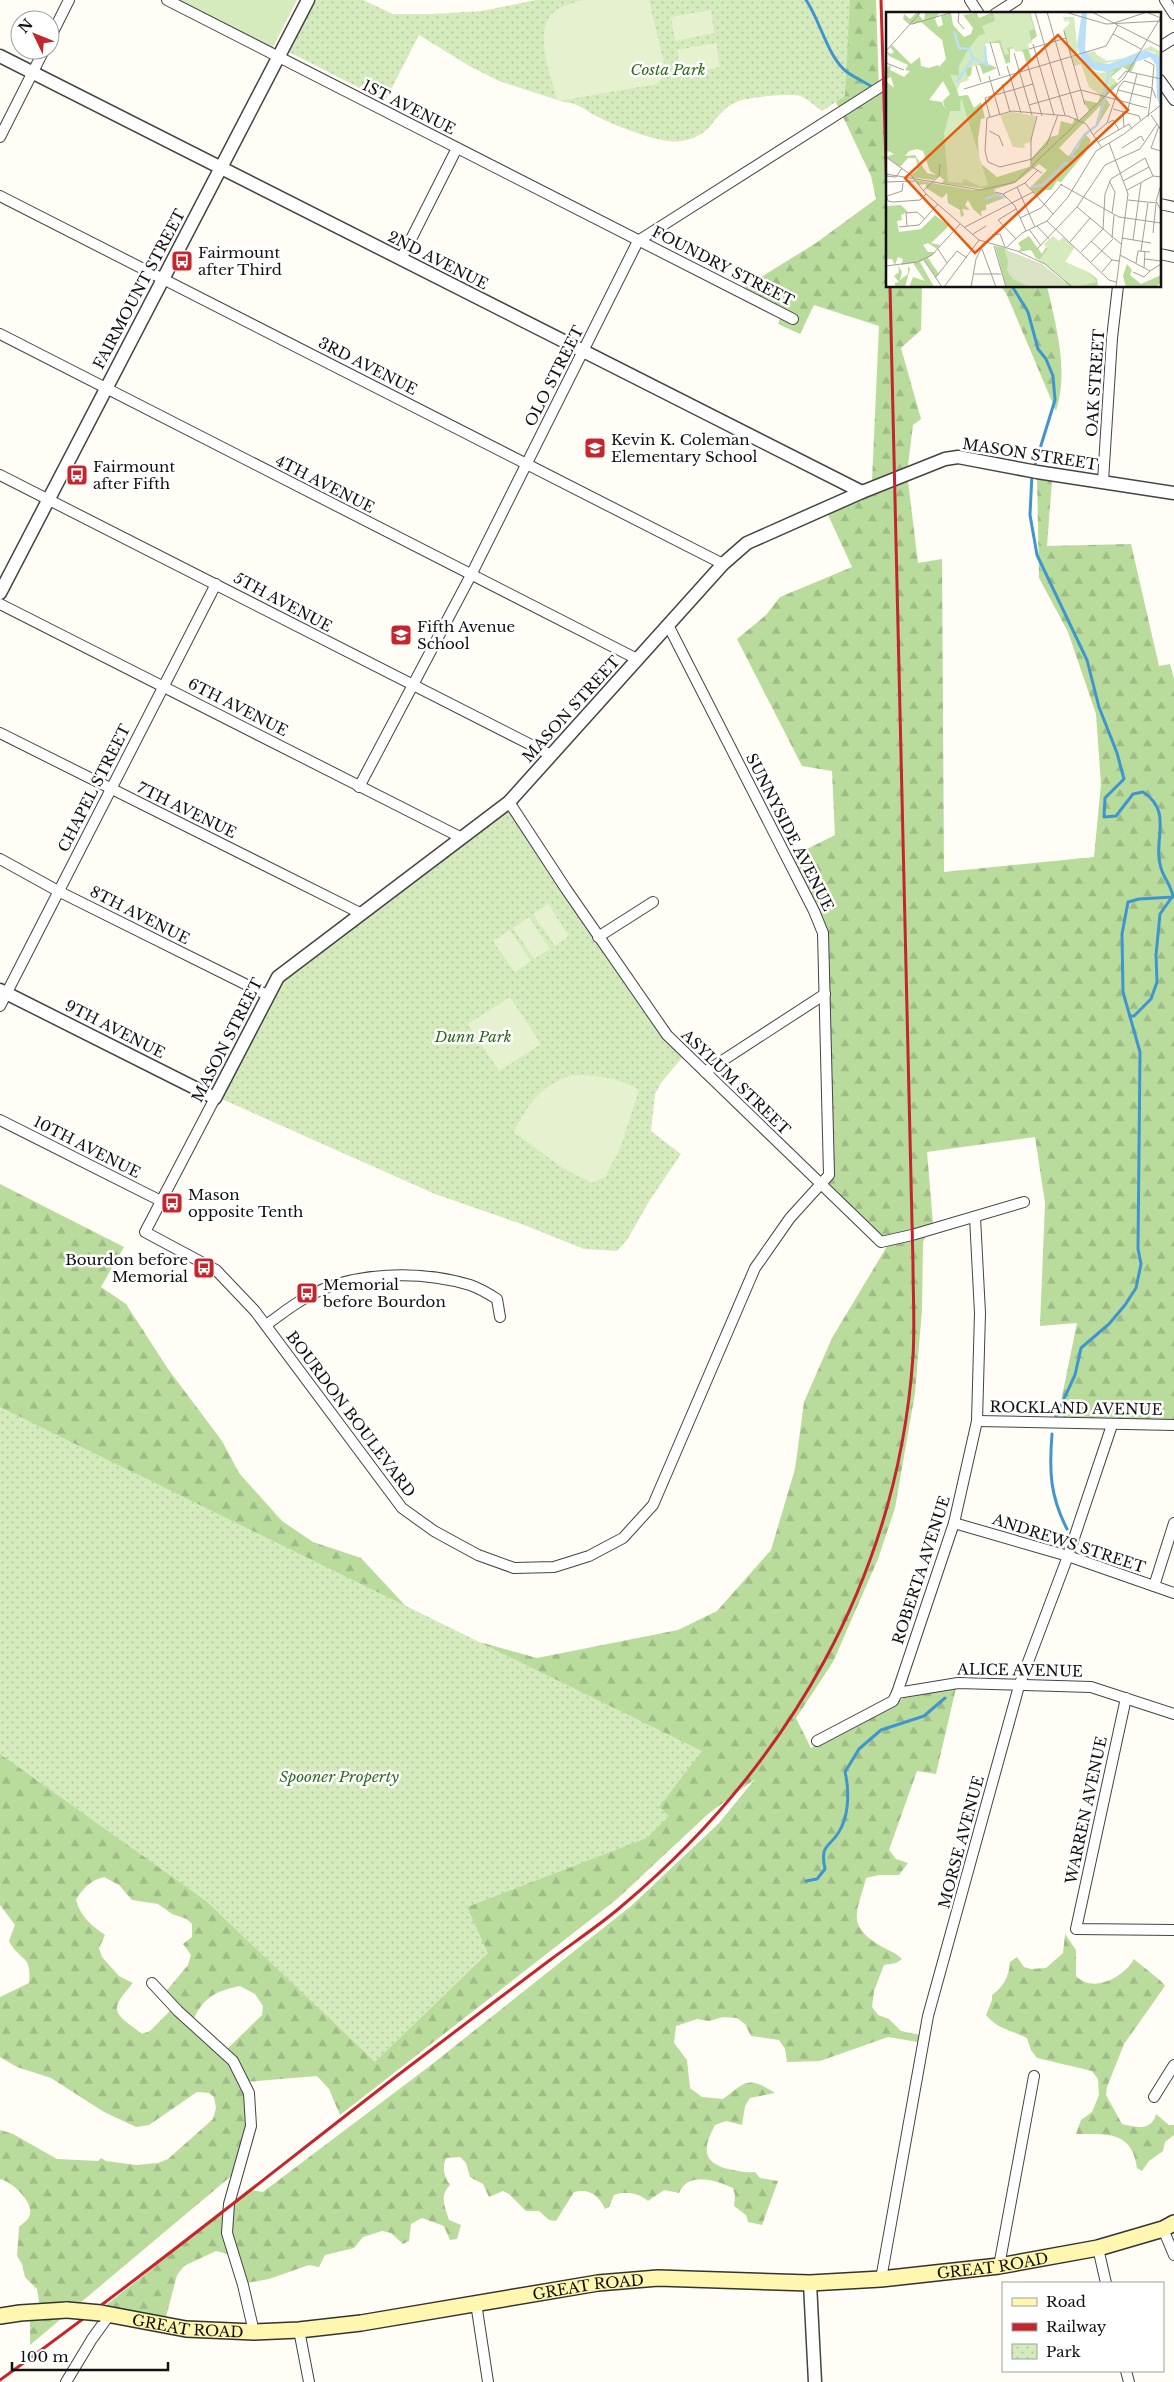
<svg xmlns="http://www.w3.org/2000/svg" width="1174" height="2382" font-family="'Libre Baskerville',serif">
<defs>
<pattern id="forest-firs" width="22" height="20" patternUnits="userSpaceOnUse" patternTransform="scale(1.25)"><rect width="22" height="20" fill="#b9dc9c"/><path d="M5 1l3.5 6h-7zM16 11l3.5 6h-7z" fill="#9ebc85"/></pattern>
<pattern id="park-dots" width="8" height="8" patternUnits="userSpaceOnUse" patternTransform="scale(1.25)"><rect width="8" height="8" fill="#d5ebbd"/><path d="M2 2h.1M6 6h.1" fill="none" stroke="#b6c8a1" stroke-width="1.8" stroke-linecap="round"/></pattern>
</defs>
<rect width="100%" height="100%" fill="#fffdf5"/>
<path fill="#d5ebbd" d="M163,0H297L269,55Z"/>
<g fill="url(#forest-firs)" fill-rule="evenodd">
<path d="M777,0H876L879,91L888,86V286H922L921,330L901,348L921,419L913,425L907,473L918,563L942,559L944,872L1094,857L1101,784L1096,714L1068,632L1039,578L1037,476L1052,480L1047,546L1131,544L1159,666L1170,664L1174,679V1423L1057,1421L1077,1323L1040,1326L1045,1203L1035,1137L927,1152L933,1223L923,1242L922,1310L915,1393L895,1508L878,1559L833,1662L796,1718L811,1748L904,1698L956,1688L936,1774L917,1771L889,1850L896,1859L908,1863L899,1875H879L866,1878C858,1911 845,1924 879,1945C887,1950 895,1952 902,1959L896,1963L884,1965L874,1991L872,2007L878,2015L889,2019L901,2031L925,2036L924,2043L888,2037L820,2061L787,2062L785,2049L779,2040L751,2036L745,2024L737,2018L723,2017L709,2021L697,2019L676,2026L674,2043L687,2060L690,2088L702,2097L723,2099C747,2081 748,2076 775,2093L750,2098L745,2106L742,2125L726,2121L715,2125C704,2146 700,2162 728,2169C738,2171 745,2173 755,2172L760,2178L778,2181L762,2225L748,2222L746,2215L734,2206L735,2195L733,2188C716,2180 688,2171 679,2193L664,2190L648,2201C639,2193 625,2191 614,2195L609,2207L605,2209C599,2195 589,2188 574,2192L556,2221L549,2220L539,2211H526L509,2194L503,2191L489,2197L483,2184L470,2177L466,2163L460,2157L446,2158C442,2168 444,2177 450,2185C439,2196 445,2207 449,2220L461,2225L457,2239L450,2240L444,2226L422,2218L411,2224L409,2241L403,2244L391,2233L382,2231L363,2237L354,2248L325,2255L319,2267L309,2265L269,2279L247,2283L235,2256L216,2251L184,2266L177,2275L163,2328L95,2314L251,2190L263,2192L431,2065L631,1906L719,1823L755,1779L708,1814L617,1899L340,2115L329,2089L317,2076L246,2082L249,2107L236,2172L30,2345V2316L41,2314L37,2289L25,2277L22,2264L17,2256L19,2227C23,2223 29,2220 30,2214C33,2201 11,2181 0,2179V2130L13,2134L57,2159L98,2161L101,2158L106,2161L136,2165L158,2163L168,2159L213,2119L216,2108L214,2097L209,2093L197,2092L149,2125L136,2127L104,2112L51,2078L17,2067L0,2057V1997L29,1983C32,1954 21,1963 9,1941L15,1925L0,1905V1184L124,1247L101,1287L126,1304L168,1369L222,1441L239,1473L282,1521L313,1542L361,1558L415,1616L453,1644L483,1643L537,1658L678,1630L717,1611L771,1550L795,1469L804,1402L832,1338L895,1233L874,1238L820,1185L830,1175L824,929L793,856L835,835L832,771L802,766L737,639L766,615L780,597L852,567L823,504L872,481L879,326L814,305L800,334L778,324L782,313L740,290L816,243L876,199L871,176L835,100ZM104,1877L119,1885L132,1900L158,1904L172,1914L187,1919L192,1924V1937L183,1944L191,1955L188,1965L163,1995L173,2008L150,2031L142,2034C113,2012 108,2012 133,1983L119,1976L102,1957L99,1948L105,1935C92,1926 80,1916 76,1900C82,1889 91,1880 104,1877ZM240,1986L255,1994L263,2006L262,2015L224,2052L192,2023C202,1998 215,1991 240,1986Z"/>
<path d="M1000,286H1047C1056,326 1069,371 1056,411L1006,293Z"/>
<path d="M1065,1934L1076,1950V1976C1093,1994 1124,1977 1134,1959C1140,1965 1163,1981 1165,1986L1124,2044L1107,2087L1106,2095L1122,2124C1135,2127 1152,2132 1156,2114L1169,2125H1174V2135L1165,2142L1163,2151L1149,2161L1142,2171L1137,2168C1132,2130 1106,2134 1076,2134L1081,2120L1092,2112L1099,2095L1098,2079L1092,2071L1037,2058L1031,2050L1027,2038C1012,2030 998,2030 986,2015L992,2000V1995C1003,1987 1009,1977 1010,1962L1017,1957L1024,1967L1031,1969L1046,1968L1063,1953Z"/>
</g>
<g fill="url(#park-dots)">
<path d="M316,0H363L393,14H433L482,11L536,0H850L845,96L822,111C816,107 807,98 800,96C788,93 742,97 732,104C710,118 713,136 681,141C663,145 616,126 598,117C586,111 577,102 564,102L499,81L471,67L419,35L385,101L289,52Z"/>
<path d="M509,808L686,1053L661,1083L655,1094L651,1131L681,1154L650,1200L627,1240L617,1251L584,1249L524,1225L435,1194L217,1097L283,978Z"/>
<path d="M0,1407L702,1751L659,1807L669,1816L647,1838L467,1907L488,1953L375,2062L206,1901L0,1754Z"/>
</g>
<g fill="#e6f2cf">
<path d="M584,0H649L666,72L657,84L558,101C551,76 530,25 558,9C566,4 576,2 584,0Z"/>
<path d="M711,10L714,33L675,41L671,17Z"/>
<path d="M716,43L720,67L681,74L677,50Z"/>
<path d="M548,904L569,936L555,946L533,914Z"/>
<path d="M529,917L550,949L534,959L513,928Z"/>
<path d="M510,930L531,961L515,972L493,941Z"/>
<path d="M510,997L541,1044L499,1071L468,1024Z"/>
<path d="M575,1075C599,1075 619,1078 639,1090L621,1146L605,1177L592,1183L561,1167L514,1132C527,1105 544,1081 575,1075Z"/>
</g>
<g fill="none" stroke-linecap="round" stroke-linejoin="round">
<g stroke="#3f96cf" stroke-width="3">
<path d="M806,0C820,20 828,58 847,72C855,78 865,82 874,88"/>
<path d="M1012,286L1028,312L1038,349L1046,359L1053,376L1055,400L1034,468"/>
<path d="M1032,474L1030,515L1037,555L1087,660L1099,707L1117,753L1124,779L1105,798L1104,817L1116,816L1133,794L1143,792C1174,812 1152,841 1161,868C1164,879 1171,884 1173,897L1139,899L1128,902L1122,934L1123,992L1140,1052L1138,1249L1141,1264L1136,1288L1125,1305L1109,1324L1081,1348L1075,1375L1056,1416"/>
<path d="M1130,1016H1134L1151,999L1157,982L1156,955L1160,914L1172,897"/>
<path d="M1052,1434C1049,1471 1050,1496 1067,1529"/>
<path d="M806,1881L817,1879L825,1869C819,1841 832,1849 842,1826C849,1811 849,1788 845,1772L859,1749L881,1730L924,1716L945,1698"/>
</g>
<g stroke="#444" stroke-width="12">
<g id="minor">
<path d="M167,0L793,319"/>
<path d="M970,0L979,14"/>
<path d="M1165,0L1174,14"/>
<path d="M995,14L1017,0"/>
<path d="M50,38L69,0"/>
<path d="M1160,47L1174,38"/>
<path d="M1160,80L1174,100"/>
<path d="M0,137L44,50"/>
<path d="M0,196L723,564"/>
<path d="M1160,204L1174,207"/>
<path d="M1160,254L1174,257"/>
<path d="M401,259L457,148"/>
<path d="M0,334L637,659"/>
<path d="M0,475L551,755"/>
<path d="M1103,481L1112,338L1118,286"/>
<path d="M0,604L462,838"/>
<path d="M0,733L362,914"/>
<path d="M359,787L471,575L638,241L888,82"/>
<path d="M509,802L566,889L667,1035L881,1242L912,1235L1024,1202"/>
<path d="M0,859L58,891L267,995"/>
<path d="M598,937L653,902"/>
<path d="M0,1006L216,584"/>
<path d="M705,1072L825,994"/>
<path d="M215,1098L145,1232L216,1270L255,1311L402,1508L434,1531L478,1555L514,1568L554,1567L589,1556L623,1538L653,1505L755,1268L790,1218L829,1175L823,933L814,911L668,625"/>
<path d="M0,1120L161,1201"/>
<path d="M266,1325C279,1316 292,1305 307,1297C353,1271 420,1270 470,1285C479,1288 489,1294 497,1299L500,1317"/>
<path d="M977,1421L1174,1425"/>
<path d="M954,1523L1068,1556L1174,1593"/>
<path d="M1154,1586L1174,1523"/>
<path d="M897,1693L954,1523L977,1421L980,1313L975,1217"/>
<path d="M1126,1698L1076,1929L1174,1930"/>
<path d="M817,1741L893,1701L897,1693L958,1683L1091,1687L1174,1714"/>
<path d="M152,1983L178,2011L233,2061L249,2093L251,2126L229,2204L227,2233L243,2285L254,2332"/>
<path d="M1154,2097L1174,2065"/>
<path d="M1163,2229L1174,2255"/>
<path d="M1098,2248L1106,2283"/>
<path d="M999,2266L1034,2076"/>
<path d="M881,2279L928,2016L1019,1686L1068,1556L1112,1425"/>
<path d="M476,2303L488,2382"/>
<path d="M299,2330L309,2382"/>
<path d="M1126,2371L1129,2382"/>
<path d="M66,2382L92,2339L110,2314"/>
</g>
</g>
<g stroke="#444" stroke-width="15">
<g id="tertiary">
<path d="M0,56L862,492"/>
<path d="M0,593L308,0"/>
<path d="M0,990L215,1098L278,977L509,802L723,564L747,543L862,492L945,459L958,457L1037,472L1174,493"/>
<path d="M810,2283L815,2382"/>
</g>
</g>
<g stroke="#333" stroke-width="18">
<g id="secondary">
<path id="s1" d="M101,2313L186,2329L254,2332L299,2330L361,2323L598,2283L658,2278L810,2283L881,2279L999,2266L1098,2248L1163,2229L1174,2223"/>
<path d="M0,2316L20,2313L67,2310"/>
</g>
</g>
<use href="#minor" stroke="#fff" stroke-width="10"/>
<use href="#tertiary" stroke="#fff" stroke-width="12"/>
<use href="#secondary" stroke="#fff6b0" stroke-width="15"/>
<g stroke="#c4262e" stroke-width="3">
<path d="M881,0L888,231"/>
<path d="M0,2380C136,2282 266,2177 398,2075C449,2036 499,1998 550,1960C574,1942 600,1925 623,1905C789,1765 898,1576 913,1356C915,1326 913,1295 913,1265L890,286"/>
</g>
<g stroke="#333" stroke-width="18" stroke-linecap="butt">
<path id="secondary-bridge" d="M67,2310L101,2313"/>
</g>
<use href="#secondary-bridge" stroke="#fff6b0" stroke-width="15"/>
</g>
<defs>
<g id="bus-square" transform="scale(1.125)"><rect x="-9" y="-9" width="18" height="18" rx="4" fill="#c4262e" stroke="#fff"/><path d="M-5-6H5V4H4V6H2V4H-2V6H-4V4H-5ZM-3.5-4V0h7V-4ZM-3.5 1.2v1.5H-2V1.2ZM2 1.2v1.5H3.5V1.2Z" fill="#fff"/></g>
<g id="school-square" transform="scale(1.125)"><rect x="-9" y="-9" width="18" height="18" rx="4" fill="#c4262e" stroke="#fff"/><path d="M0-5L7-2L0 1L-7-2ZM-4 1L0 2.5L4 1V4Q0 6-4 4Z" fill="#fff"/></g>
</defs>
<g fill-rule="evenodd">
<use href="#bus-square" x="182" y="261"/>
<use href="#school-square" x="595" y="448"/>
<use href="#bus-square" x="77" y="475"/>
<use href="#school-square" x="401" y="635"/>
<use href="#bus-square" x="172" y="1203"/>
<use href="#bus-square" x="204" y="1268"/>
<use href="#bus-square" x="307" y="1293"/>
</g>
<g text-anchor="middle" dominant-baseline="central" stroke-width="5" stroke-linejoin="round" paint-order="stroke">
<g font-size="15" font-style="italic" fill="#2f6b1f" stroke="#fff">
<text x="668" y="69">Costa Park</text>
<text x="473" y="1036">Dunn Park</text>
<text x="339" y="1776">Spooner Property</text>
</g>
<g font-size="15" fill="#111" stroke="#fff">
<text transform="translate(409 107) rotate(27)">1ST AVENUE</text>
<text transform="translate(438 260) rotate(27)">2ND AVENUE</text>
<text transform="translate(723 266) rotate(27)">FOUNDRY STREET</text>
<text transform="translate(139 289) rotate(-62)">FAIRMOUNT STREET</text>
<text transform="translate(368 366) rotate(27)">3RD AVENUE</text>
<text transform="translate(554 376) rotate(-63)">OLO STREET</text>
<text transform="translate(1095 383) rotate(-86)">OAK STREET</text>
<text transform="translate(1030 454) rotate(9)">MASON STREET</text>
<text transform="translate(325 484) rotate(27)">4TH AVENUE</text>
<text transform="translate(283 602) rotate(28)">5TH AVENUE</text>
<text transform="translate(238 707) rotate(27)">6TH AVENUE</text>
<text transform="translate(571 709) rotate(-48)">MASON STREET</text>
<text transform="translate(94 788) rotate(-63)">CHAPEL STREET</text>
<text transform="translate(187 810) rotate(26)">7TH AVENUE</text>
<text transform="translate(790 832) rotate(63)">SUNNYSIDE AVENUE</text>
<text transform="translate(140 915) rotate(27)">8TH AVENUE</text>
<text transform="translate(115 1029) rotate(27)">9TH AVENUE</text>
<text transform="translate(227 1040) rotate(-63)">MASON STREET</text>
<text transform="translate(736 1082) rotate(44)">ASYLUM STREET</text>
<text transform="translate(87 1147) rotate(27)">10TH AVENUE</text>
<text transform="translate(1076 1408) rotate(1)">ROCKLAND AVENUE</text>
<text transform="translate(351 1414) rotate(53)">BOURDON BOULEVARD</text>
<text transform="translate(1069 1543) rotate(18)">ANDREWS STREET</text>
<text transform="translate(921 1570) rotate(-72)">ROBERTA AVENUE</text>
<text transform="translate(1020 1670) rotate(1)">ALICE AVENUE</text>
<text transform="translate(1086 1810) rotate(-78)">WARREN AVENUE</text>
<text transform="translate(961 1842) rotate(-75)">MORSE AVENUE</text>
<text stroke="none"><textPath href="#s1" startOffset="898">GREAT ROAD</textPath></text>
<text stroke="none"><textPath href="#s1" startOffset="492">GREAT ROAD</textPath></text>
<text stroke="none"><textPath href="#s1" startOffset="88">GREAT ROAD</textPath></text>
</g>
<g font-size="15" fill="#111" stroke="#fff" text-anchor="start">
<text x="198" y="252">Fairmount<tspan x="198" dy="17">after Third</tspan></text>
<text x="611" y="439">Kevin K. Coleman<tspan x="611" dy="17">Elementary School</tspan></text>
<text x="93" y="466">Fairmount<tspan x="93" dy="17">after Fifth</tspan></text>
<text x="417" y="626">Fifth Avenue<tspan x="417" dy="17">School</tspan></text>
<text x="188" y="1194">Mason<tspan x="188" dy="17">opposite Tenth</tspan></text>
<text x="188" y="1259" text-anchor="end">Bourdon before<tspan x="188" dy="17">Memorial</tspan></text>
<text x="323" y="1284">Memorial<tspan x="323" dy="17">before Bourdon</tspan></text>
</g>
</g>
<g transform="translate(886 12)">
<rect width="275" height="275" fill="#fffdf5"/>
<path d="M177,5H188L192,41L184,44L177,18L184,11L182,8L179,10Z" fill="#d5ebbd"/>
<path d="M31,0H35L33,3L38,9L39,0H54L49,7L52,15L57,13L55,4L65,1L67,13L78,25L85,22L87,16L77,3L91,1L93,6L107,0H144L151,24L141,32L146,49L140,50L137,40L129,36L124,37V50L120,52L113,31H98L102,52L111,56L97,62L94,53L86,54L85,63L74,71L71,78L73,84L82,83L88,96L95,90L99,106L95,107L92,127L93,150L111,165L146,154L145,147L164,125L172,123L175,109L186,112L189,106L193,108L203,99L197,88L212,91L221,60L251,48L245,60L237,55L225,65L232,72L219,85L224,93L213,111L209,115L215,93L173,136L182,144L192,136L197,124L204,119L200,123L205,128L199,141L175,170L171,169L165,178H159L152,184L144,176L161,158L153,152L129,171L109,177L108,180L121,185L100,193V198L95,199L96,205L87,197L82,188L79,193L84,198L76,197L78,203L75,205L74,198L62,191L61,181L56,186L40,176V172L32,173L29,168L87,178L100,177L56,171L58,168L53,164L47,168L23,165L32,157L30,146H22L14,155L0,145L8,142L0,138V69L8,76L5,65L0,67V56L5,53L4,58L18,65L24,59L19,58L22,53L3,44L0,39L5,42L8,40L4,35L6,33L25,52L34,45L35,54L43,56L52,53L53,55L60,47L56,28L35,10L24,13L17,7L18,2L24,7ZM57,69L64,82L57,89L59,97L56,90L43,88ZM31,137L37,139L44,159L50,163L41,161L29,143L19,144L23,139ZM15,193L22,200L15,203L16,208L11,209L13,220L35,217L49,203L63,214L45,231L54,233L51,237L42,231L37,233L42,240H49L42,246L53,262L50,265L38,248L34,250L48,275H23L27,265L39,269L27,251L15,253L17,247L12,245L9,253L6,247H0V194ZM143,224L156,242L160,235L179,250L204,261L211,267L212,275H178L180,264L150,246L145,238L132,240L135,236L132,231ZM109,234L119,236L150,275H120ZM241,252L246,258L244,263L255,272L275,263V270L270,275H240L237,264ZM12,253L16,260L14,268L22,262V254L24,257L19,275L9,274V271L13,270L8,264L13,260Z" fill="#b9dc9c" fill-rule="evenodd"/>
<path d="M118,237L156,252L185,275H143L127,267L121,259L122,249Z" fill="#d9e3c4"/>
<path d="M107,0H143L148,17L143,19L146,31L142,32L143,36L130,40L126,35L121,36L123,42L119,43L114,28L99,32V50L79,57L83,68L74,71L71,79L64,62L73,64V54L80,41L93,23L99,22L96,14L109,9ZM265,34L275,40V47L268,40L259,38L231,49L215,52L208,50L200,41L209,39L210,42L221,49L238,46ZM192,43L203,57L214,61L229,59L224,64L230,70L233,68L214,83L203,75L195,52L188,54L186,45ZM75,85L102,173L95,175L78,167L76,171L62,170L58,121L64,99H74ZM126,100L150,104L145,130L138,132L139,136L127,135L114,103ZM167,224L173,229L177,225L189,235L179,250L204,261L211,270L188,275L153,248L162,237L158,232Z" fill="#d5ebbd"/>
<path d="M196,0H201L199,38L208,50L223,52L259,38L272,43L275,47V96L271,86L270,53L264,45L221,60L208,58L197,51L191,34Z" fill="#b9e0f7"/>
<path fill="none" stroke="#b9e0f7" stroke-width="2.5" d="M68,19L73,36L83,37L87,46M99,34L100,52M71,70L87,46L103,54M218,84L223,59M145,175L157,173L179,151L184,152L190,145L185,143L198,123L211,113L219,86M99,187L111,183L119,185"/>
<path fill="none" stroke="#a09f9a" stroke-width="1" d="M73,0L72,10L78,17M149,0L179,103M161,0L192,108M179,0L220,12L275,9M206,0L275,35M260,0L275,6M228,11L261,0M26,12L67,0M178,19L199,93M227,22L255,37M104,30L114,64M147,32L168,103M143,37L180,26M0,39L35,0M128,41L146,103M258,48L268,53L266,76L270,86M0,51L18,58M141,51L156,104M90,54L95,70M121,54L135,101M103,64L114,103M232,68L240,59L275,67M116,72L124,100M78,77L220,34L232,13M232,78L264,86M143,93L195,78L261,96M227,97L253,104L255,109M237,100L238,115M241,101L251,62M172,103L161,132L146,147L114,155L102,150L99,139L101,106L126,99L182,104L200,112L216,136M265,103L275,118M151,104L145,128V154L156,161M104,105L99,86L147,72M222,111L227,108L233,118M273,114L265,136L275,139M103,119L113,124L117,134M207,123L221,111L233,75L238,69L266,76L262,105M212,130L243,112L246,117M223,131L242,182L230,275M236,136L255,124L258,129M0,145L25,163L40,182L93,228L131,239L159,252L186,275M0,162L95,178L129,170L238,66L275,5M0,164L10,165L16,156M223,169L229,180L226,201M237,169L263,155M0,170L29,169M139,171L167,202M174,172L233,205L275,211M275,173L270,189L275,198M131,175L149,215M241,178L267,164L275,165M37,179L53,164L54,152M109,180L117,182L129,194L140,219M0,182L2,189L7,190L34,188L40,182M117,182L139,171L152,158M1,184L16,179L17,171M242,188L271,191M191,195L235,232M134,206L155,196L176,172M161,209L223,268L230,270M21,214L20,201L31,200L39,207M151,214L163,227M13,215L33,213L52,192M79,215L147,180M143,217L155,234M267,221L270,192M87,222L100,214M106,223L114,222L119,235M226,226L228,203M236,226L265,231M130,227L112,208L130,197M247,228L255,171M205,229L226,248L233,249M184,230L204,206M108,234L120,275M120,236L136,221L161,209L182,185L210,139L238,122L275,93M52,237L61,251M96,237L110,275M151,237L191,195L219,153L254,137L271,112M255,239L262,191M195,240L217,217L219,182L225,167L259,146L267,164M234,243L264,259L275,252M259,247L275,249M38,248L56,275M205,250L227,227M250,251L252,239L264,240M0,254L31,250L46,243L74,212M258,256L259,239M216,260L226,248M247,260L258,265L264,259M88,262H115M49,266L71,239L81,246M58,275L93,228M85,275L90,247L98,231"/>
<path fill="#e8590c" fill-opacity="0.15" stroke="#e8590c" stroke-width="2.5" d="M172,23L242,98L89,241L19,166Z"/>
<rect width="275" height="275" fill="none" stroke="#111" stroke-width="2.5"/>
</g>
<rect x="1002" y="2282" width="162" height="90" fill="#ffffff" stroke="#a0a0a0"/>
<rect x="1012" y="2298" width="25" height="8" fill="#fff6b0" stroke="#a0a0a0"/>
<text x="1046" y="2307" font-size="15" fill="#111111">Road</text>
<rect x="1012" y="2323" width="25" height="8" fill="#c4262e" stroke="#a0a0a0"/>
<text x="1046" y="2332" font-size="15" fill="#111111">Railway</text>
<rect x="1012" y="2344" width="25" height="15" fill="url(#park-dots)" stroke="#a0a0a0"/>
<text x="1046" y="2357" font-size="15" fill="#111111">Park</text>
<g transform="translate(35 35) rotate(313)"><circle r="24" fill="#ffffff" stroke="#a0a0a0"/>
<path d="M0-4L9 19L0 12L-9 19Z" fill="#c4262e"/>
<text y="-8" font-size="14" font-weight="bold" text-anchor="middle" fill="#111111">N</text>
</g>
<path d="M12 2362v8h156v-8" fill="none" stroke="#111111" stroke-width="2.5"/>
<text x="20" y="2362" font-size="15" fill="#111111" stroke="#ffffff" stroke-width="4" paint-order="stroke">100 m</text>
</svg>
